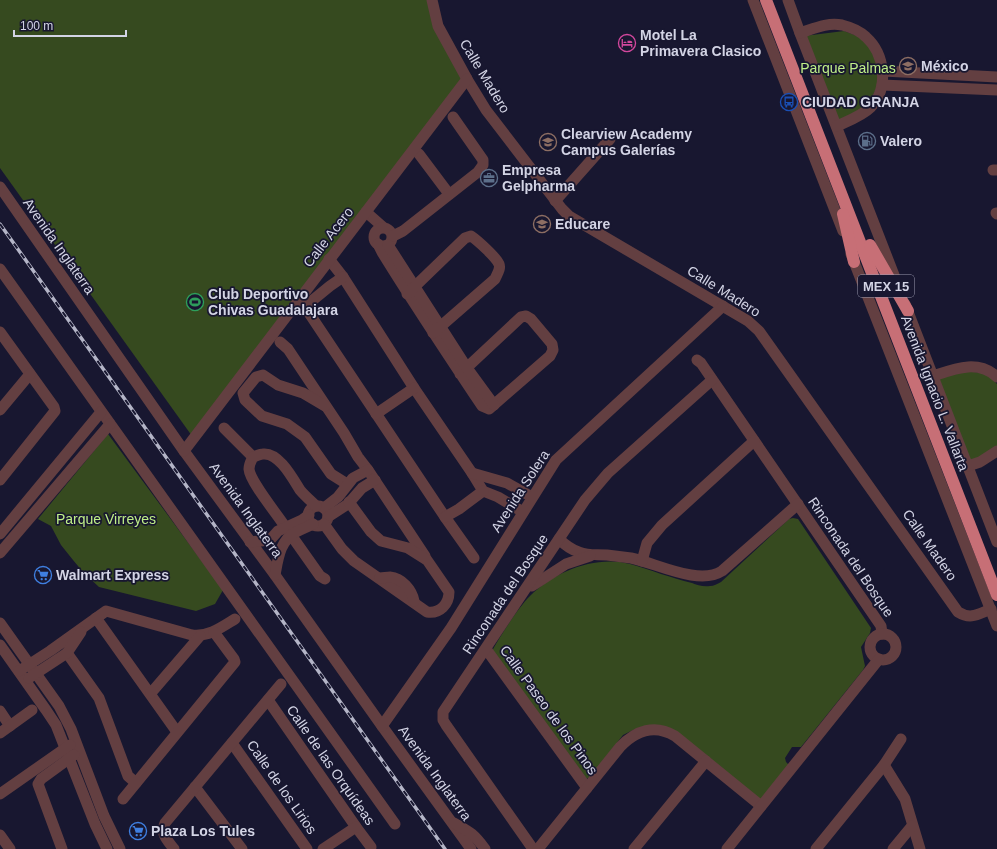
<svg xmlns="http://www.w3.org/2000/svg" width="997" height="849" font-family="Arial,sans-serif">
<rect width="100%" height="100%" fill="#181730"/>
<g fill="#364a1f">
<path d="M0,0H430L464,80L192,436L0,168Z"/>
<path d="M844,31L860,37L875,53L879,71L878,85L868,105L838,122L804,36Z"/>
<path d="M961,371L987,373L997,384V447L969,463L938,379Z"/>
<path d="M108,434L223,590L215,604L196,611L99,587L83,572L73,560L61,545L51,526L38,519Z"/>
<path d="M793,518L798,519L871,628L870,633L861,647L865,666L863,670L801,747H792L785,758L786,762L789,765L762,799L758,800L676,735L643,727L633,730L623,735L590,777L586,779L492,651C500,636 518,608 530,596C555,571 596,555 630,564C651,570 671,578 692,583C697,585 703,587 710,586C714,586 717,584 721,582L789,519Z"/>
</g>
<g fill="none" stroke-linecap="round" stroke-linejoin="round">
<g stroke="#633f41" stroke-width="11">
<path d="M432,0L438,26L467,79L486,110L562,209L569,216L748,321L759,331L958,612C971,620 978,614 991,609"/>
<path d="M753,0L843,231"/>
<path d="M788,0L800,33L899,288"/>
<path d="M800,33C813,29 827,22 842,25C850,27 860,31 866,37C885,54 889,88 871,107C862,116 848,121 837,126"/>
<path d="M883,71L997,77"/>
<path d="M882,85L997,90"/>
<path d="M419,154L449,194"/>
<path d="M993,170H997"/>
<path d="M0,187L184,451L275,575L382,726L471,849"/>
<path d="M555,201L610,139"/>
<path d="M366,212L383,227"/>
<path d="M996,213L997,214"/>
<circle cx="383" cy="237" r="9"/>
<path d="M393,236L403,231L478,172L483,165V160L453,117"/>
<path d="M378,244L382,252C414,304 448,355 482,406L489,409L550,356L553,350L552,344L531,319L526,316L521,317L460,374"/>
<path d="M388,245L467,368L494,405"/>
<path d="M851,254L997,626"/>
<path d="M329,259L343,277L414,388L472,473L483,491L498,497L523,512"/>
<path d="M0,269L395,824"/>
<path d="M343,277L330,286L308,304L307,310L445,517L474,558"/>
<path d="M407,294L465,238L471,236C477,240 496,257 499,264C501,269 497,274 495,279L433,333"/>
<path d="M905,304L997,542"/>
<path d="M0,332L54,407L55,411L0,480"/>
<path d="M280,342L288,349L344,433L358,457L368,470L425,556"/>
<path d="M697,360L701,363L881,626L882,634"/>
<path d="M933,376C954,369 978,359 997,377"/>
<path d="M325,406L303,393L278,385L263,375L256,377L243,393L245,400L262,416L287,424L305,437L331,474L347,484"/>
<path d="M0,410L30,374"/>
<path d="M376,414L414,388"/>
<path d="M224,428L253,457"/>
<path d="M184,451L467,79"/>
<path d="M968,466L980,462L997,451"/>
<path d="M472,473L507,483L532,497"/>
<circle cx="318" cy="516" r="10"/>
<path d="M324,508L338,497L353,478L368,470"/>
<path d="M328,517L348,504L362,488L375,480"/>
<path d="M445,517L459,509L483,491"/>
<path d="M324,524L342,549L354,561L427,612C440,614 449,604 449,592L427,560L408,548L381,541L371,532L349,502"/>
<path d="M286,528C278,515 250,482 249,469C249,464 251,461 253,457C256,456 260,454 263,454C279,452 293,479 300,490C305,496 311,501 316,506"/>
<path d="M0,534L101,412"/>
<path d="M291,535L320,576L325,579"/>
<path d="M559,539C565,545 572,550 579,552C589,556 597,554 607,555C615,556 623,557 631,558C656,563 699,586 722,571L798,504"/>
<path d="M250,542L270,540L278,531L302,520L309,515"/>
<path d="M0,553L110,424"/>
<path d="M642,561L647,543L662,525L754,441"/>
<path d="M275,575C278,559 280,540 296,532C302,529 307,527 313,524"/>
<path d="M380,578C383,578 387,577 390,577C402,578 412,590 414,601"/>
<path d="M532,586L566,564L590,556"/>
<path d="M96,618L177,732"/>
<path d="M0,623L59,706L71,729L104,816L120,849"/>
<circle cx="883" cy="647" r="13"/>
<path d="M0,645L46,710L56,725L95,824L107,849"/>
<path d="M486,649L587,788"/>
<path d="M67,653L99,698L128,776L136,783"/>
<path d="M19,671L50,651L106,611L192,635C209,637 222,627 235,619"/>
<path d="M29,678L67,653L81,632"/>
<path d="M151,693L200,636"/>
<path d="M268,700L356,827L371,847"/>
<path d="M0,711L10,726"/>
<path d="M382,726L451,628L556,460L723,306"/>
<path d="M0,733L32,710"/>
<path d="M232,743L307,849"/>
<path d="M884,765L905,799L920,849"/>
<path d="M195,787L242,849"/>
<path d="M0,794L70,745"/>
<path d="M123,799L235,662L234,659L214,632"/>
<path d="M454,823C470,832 473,833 485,849"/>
<path d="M0,835L10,849"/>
<path d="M62,849L38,784L41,779L74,755"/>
<path d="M174,849C167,840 160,833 165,823L281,684"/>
<path d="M323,849L356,827"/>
<path d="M533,849L446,725L443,720V712L585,500L608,473L712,380"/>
<path d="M538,849L620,747C636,730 655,724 675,736L761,806"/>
<path d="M634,849L706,761"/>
<path d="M727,849L879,659"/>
<path d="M816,849L884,765L901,739"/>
<path d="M893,849L912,826"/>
</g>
<g stroke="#c76f76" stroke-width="12">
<path d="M766,0L997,595"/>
<path d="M843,214L854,262"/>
<path d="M870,245L908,311"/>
</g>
<g stroke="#b4b5c7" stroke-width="3.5">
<path id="rail" d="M0,224L445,849"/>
</g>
<use href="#rail" stroke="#181730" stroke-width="2" stroke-dasharray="6" stroke-linecap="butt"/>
</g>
<defs>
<g id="hotel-ring" transform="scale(0.9)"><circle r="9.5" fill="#181730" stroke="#d1479c" stroke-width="1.5"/><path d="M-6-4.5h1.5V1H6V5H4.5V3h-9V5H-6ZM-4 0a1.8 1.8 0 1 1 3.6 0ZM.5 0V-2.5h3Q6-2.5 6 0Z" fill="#d1479c"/></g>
<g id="school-ring" transform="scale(0.9)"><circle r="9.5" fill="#181730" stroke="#8d6e63" stroke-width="1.5"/><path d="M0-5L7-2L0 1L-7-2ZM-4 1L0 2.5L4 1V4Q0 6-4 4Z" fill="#8d6e63"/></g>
<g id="bus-ring" transform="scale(0.9)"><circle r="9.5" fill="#181730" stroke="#1a4fb4" stroke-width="1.5"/><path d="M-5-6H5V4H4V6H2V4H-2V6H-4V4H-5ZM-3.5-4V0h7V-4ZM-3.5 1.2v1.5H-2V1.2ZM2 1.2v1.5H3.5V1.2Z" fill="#1a4fb4"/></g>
<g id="fuel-ring" transform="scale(0.9)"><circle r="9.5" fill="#181730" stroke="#5c6f8a" stroke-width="1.5"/><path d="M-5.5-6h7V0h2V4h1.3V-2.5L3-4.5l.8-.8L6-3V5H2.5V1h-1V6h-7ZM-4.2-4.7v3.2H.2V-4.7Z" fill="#5c6f8a"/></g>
<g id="university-ring" transform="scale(0.9)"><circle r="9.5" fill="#181730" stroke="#8d6e63" stroke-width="1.5"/><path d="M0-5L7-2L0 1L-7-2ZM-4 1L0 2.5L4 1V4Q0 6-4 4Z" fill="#8d6e63"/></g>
<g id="office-ring" transform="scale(0.9)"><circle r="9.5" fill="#181730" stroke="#5c6f8a" stroke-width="1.5"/><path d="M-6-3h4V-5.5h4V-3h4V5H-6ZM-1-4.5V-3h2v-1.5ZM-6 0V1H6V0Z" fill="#5c6f8a"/></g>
<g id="stadium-ring" transform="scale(0.9)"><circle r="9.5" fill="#181730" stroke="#2e9e5b" stroke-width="1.5"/><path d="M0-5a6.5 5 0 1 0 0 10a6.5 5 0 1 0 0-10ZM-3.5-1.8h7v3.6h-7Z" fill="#2e9e5b"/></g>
<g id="supermarket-ring" transform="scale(0.9)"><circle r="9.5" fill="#181730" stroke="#3f7fe0" stroke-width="1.5"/><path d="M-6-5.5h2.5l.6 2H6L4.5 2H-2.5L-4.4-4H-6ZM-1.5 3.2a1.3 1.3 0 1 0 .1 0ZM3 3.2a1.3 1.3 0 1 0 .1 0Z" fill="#3f7fe0"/></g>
</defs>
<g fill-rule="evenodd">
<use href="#hotel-ring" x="627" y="43"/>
<use href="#school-ring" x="908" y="66"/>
<use href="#bus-ring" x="789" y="102"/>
<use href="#fuel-ring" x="867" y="141"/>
<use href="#university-ring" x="548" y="142"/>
<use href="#office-ring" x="489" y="178"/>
<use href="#school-ring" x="542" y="224"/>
<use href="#stadium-ring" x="195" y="302"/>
<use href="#supermarket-ring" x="43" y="575"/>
<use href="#supermarket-ring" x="138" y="831"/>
</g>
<g text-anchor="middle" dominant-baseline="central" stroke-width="3.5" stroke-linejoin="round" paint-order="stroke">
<rect fill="#181730" stroke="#9b9baf" stroke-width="1" x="858" y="275" width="56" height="22" rx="3"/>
<g font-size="13" font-weight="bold" fill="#d3d4e5">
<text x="886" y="286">MEX 15</text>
</g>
<g font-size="14" font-weight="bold" fill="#d3d4e5" stroke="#181730" text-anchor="start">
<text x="640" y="35">Motel La<tspan x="640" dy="16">Primavera Clasico</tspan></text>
<text x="921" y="66">México</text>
<text x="802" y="102">CIUDAD GRANJA</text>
<text x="561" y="134">Clearview Academy<tspan x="561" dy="16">Campus Galerías</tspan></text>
<text x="880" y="141">Valero</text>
<text x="502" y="170">Empresa<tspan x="502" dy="16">Gelpharma</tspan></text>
<text x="555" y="224">Educare</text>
<text x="208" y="294">Club Deportivo<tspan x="208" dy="16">Chivas Guadalajara</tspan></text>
<text x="56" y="575">Walmart Express</text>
<text x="151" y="831">Plaza Los Tules</text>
</g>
<g font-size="14" fill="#bfef88" stroke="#181730">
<text x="848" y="68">Parque Palmas</text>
<text x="106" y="519">Parque Virreyes</text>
</g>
<g font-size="14" fill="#d3d4e5" stroke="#181730">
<text transform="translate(485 76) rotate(59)">Calle Madero</text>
<text transform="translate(328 237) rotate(-52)">Calle Acero</text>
<text transform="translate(59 246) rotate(55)">Avenida Inglaterra</text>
<text transform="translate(724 291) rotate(32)">Calle Madero</text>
<text transform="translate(935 393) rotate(69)">Avenida Ignacio L. Vallarta</text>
<text transform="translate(520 491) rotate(-57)">Avenida Solera</text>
<text transform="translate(246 510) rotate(54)">Avenida Inglaterra</text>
<text transform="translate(930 545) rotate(55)">Calle Madero</text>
<text transform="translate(851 557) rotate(56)">Rinconada del Bosque</text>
<text transform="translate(505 594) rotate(-56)">Rinconada del Bosque</text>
<text transform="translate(549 710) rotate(54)">Calle Paseo de los Pinos</text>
<text transform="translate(331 765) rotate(55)">Calle de las Orquídeas</text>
<text transform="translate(435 773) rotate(54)">Avenida Inglaterra</text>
<text transform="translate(282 787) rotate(55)">Calle de los Lirios</text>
</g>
</g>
<path d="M14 30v6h112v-6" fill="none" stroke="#d3d4e5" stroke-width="2"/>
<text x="20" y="30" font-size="12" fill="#d3d4e5" stroke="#181730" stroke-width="3" paint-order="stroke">100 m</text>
</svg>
